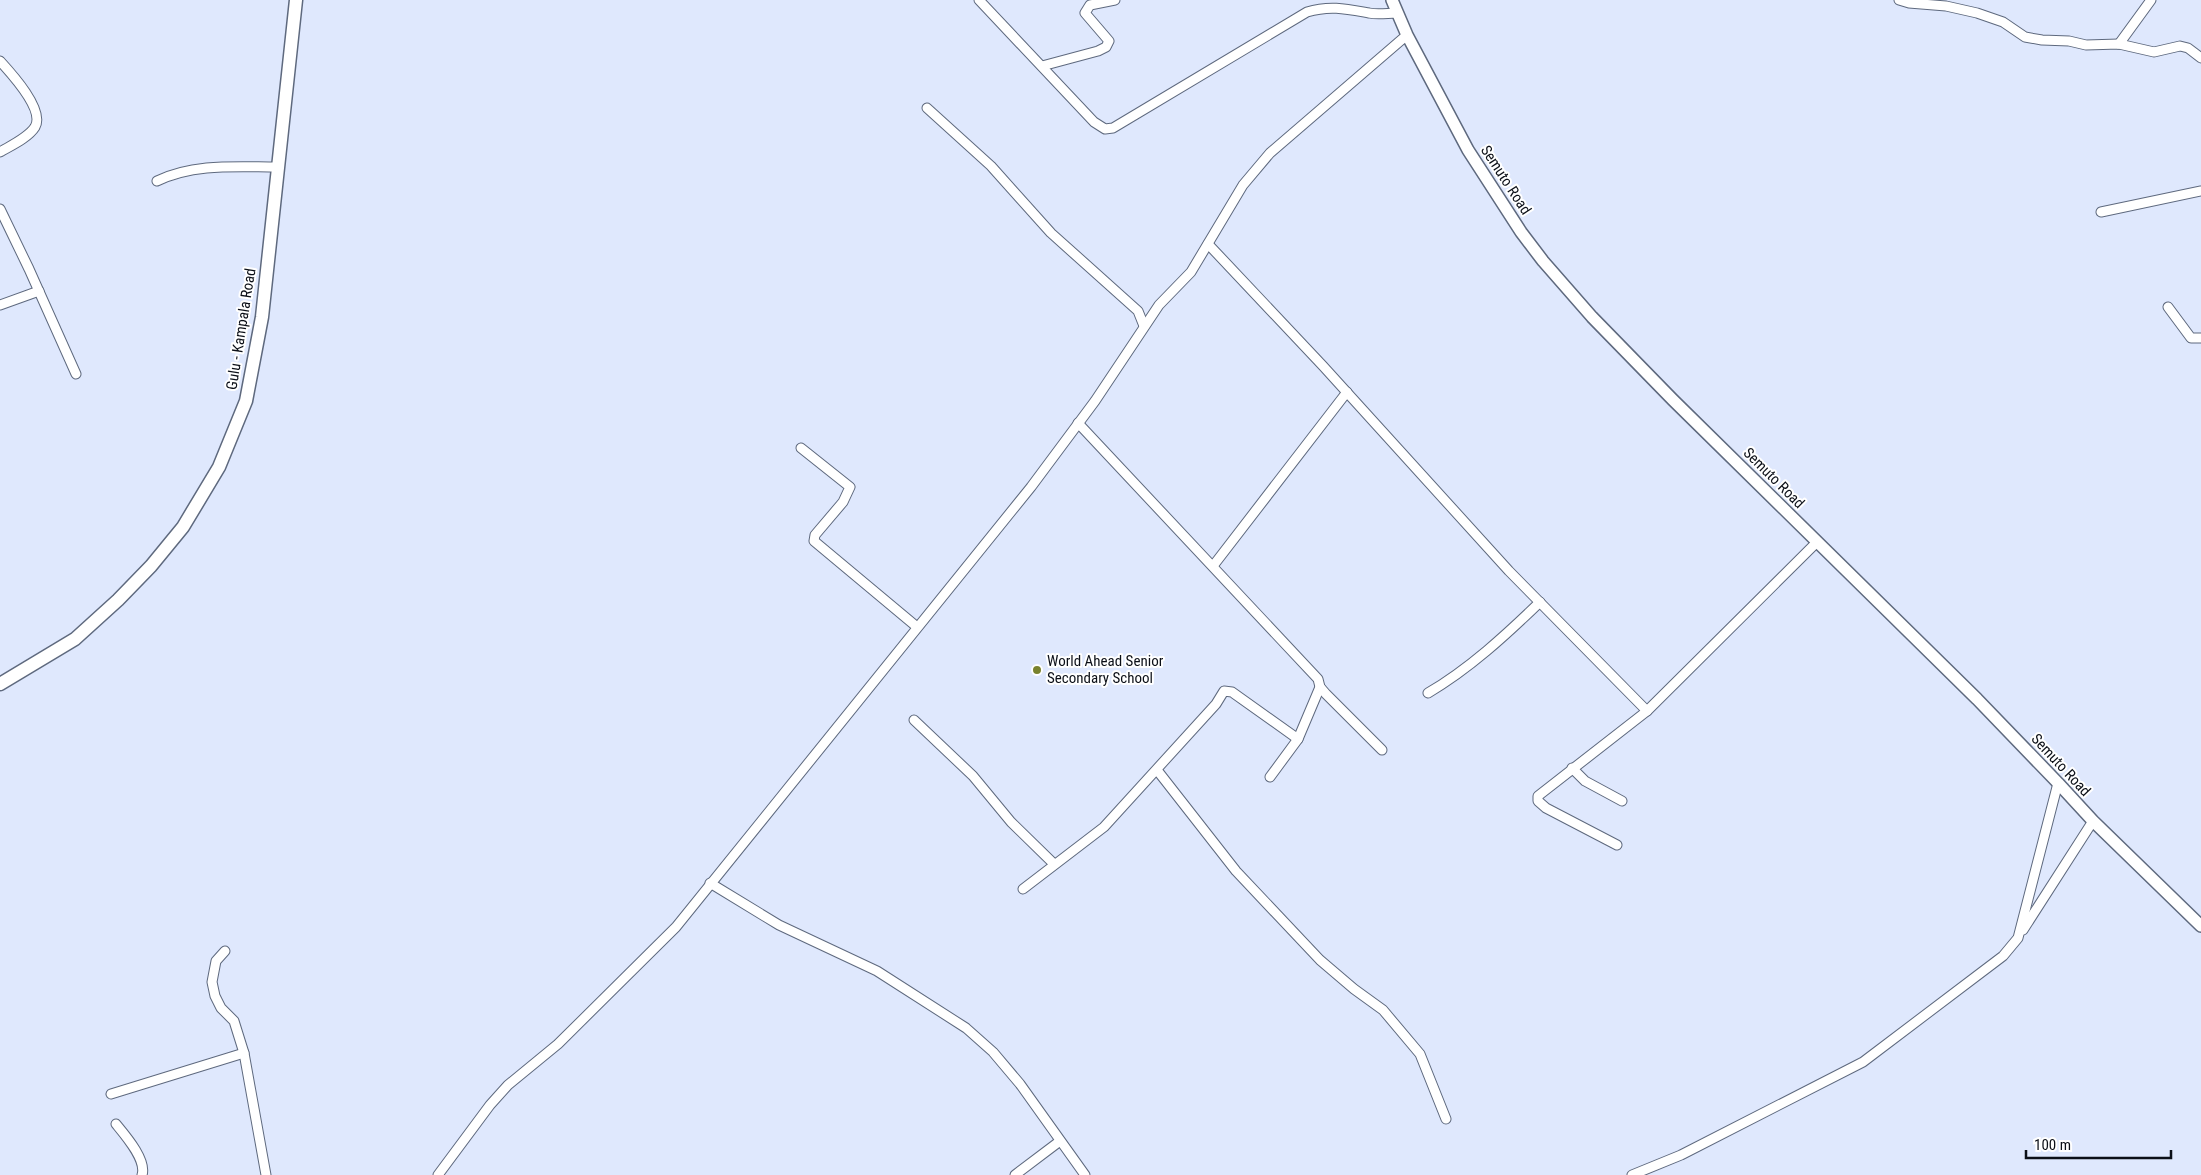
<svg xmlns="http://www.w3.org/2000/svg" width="2201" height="1175" font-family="'Roboto Condensed',sans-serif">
<rect width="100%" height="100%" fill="#dfe8fd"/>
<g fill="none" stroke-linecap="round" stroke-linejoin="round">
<g stroke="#5e697e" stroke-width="11">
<g id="street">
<path d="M979,0L1094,122L1105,129L1113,128L1307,12C1330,5 1347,9 1369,13C1378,15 1388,13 1397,13"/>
<path d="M1899,0L1909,3L1946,6L1977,13L2003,22L2025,37L2042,40L2069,41L2086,45L2119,44L2154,52L2180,46L2188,48L2201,58"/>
<path d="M2119,44L2151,0"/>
<path d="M0,61C11,73 45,110 35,127C28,138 10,146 0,152"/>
<path d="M1042,66L1098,51L1106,47L1109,41L1085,13L1090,5L1115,0"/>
<path d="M927,108L991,166L1051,233L1138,311L1144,326"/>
<path d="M157,181C194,163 237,167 277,167"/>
<path d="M0,209L29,269L76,374"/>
<path d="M2101,212L2201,191"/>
<path d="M1208,244L1323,366L1509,571L1647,711"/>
<path d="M0,305L39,291"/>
<path d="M2168,307L2191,338H2201"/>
<path d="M1078,423L1318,679L1320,687L1326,694L1382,750"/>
<path d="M801,448L850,487L843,502L815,535L814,541L917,627"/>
<path d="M1213,566L1347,392"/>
<path d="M1428,693C1469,669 1506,635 1540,602"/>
<path d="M914,720L973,776L1011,822L1054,864"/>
<path d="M1572,768L1585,781L1622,801"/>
<path d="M1157,770L1236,871L1320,960L1354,989L1383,1010L1420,1054L1446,1119"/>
<path d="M1270,777L1298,739L1320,687"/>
<path d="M1617,845L1546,808L1538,801V796L1647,711L1817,542"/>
<path d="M710,883L779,925L877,971L966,1028L993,1052L1020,1084L1085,1175"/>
<path d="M1023,889L1104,827L1216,704L1224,691L1232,692L1298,739"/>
<path d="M2023,930L2093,821"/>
<path d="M225,951L216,961L212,982L215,996L221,1008L234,1021L244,1053L266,1175"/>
<path d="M111,1094L244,1053"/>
<path d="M116,1124C125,1135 147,1160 142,1175"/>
<path d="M438,1175L490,1105L508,1085L558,1044L676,927L1031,487L1095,401L1159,305L1191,272L1243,185L1270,153L1407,35"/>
<path d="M1015,1175L1060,1141"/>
<path d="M1632,1175L1681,1155L1863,1062L2003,956L2018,938L2058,783"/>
</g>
</g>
<g stroke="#5e697e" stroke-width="14">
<path id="secondary" d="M1392,0L1407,35L1468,150L1521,232L1543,261L1592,317L1673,400L1977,699L2058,783L2093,821L2201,926"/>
</g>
<g stroke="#5e697e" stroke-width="15">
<path id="primary" d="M0,684L75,639L118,600L151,566L183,527L219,467L246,401L262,317L296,0"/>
</g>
<use href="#street" stroke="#fff" stroke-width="9"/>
<use href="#secondary" stroke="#fff" stroke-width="11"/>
<use href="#primary" stroke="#fff" stroke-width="12"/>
</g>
<circle fill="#79822e" stroke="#fff" stroke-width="2" cx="1037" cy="670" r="5"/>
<g text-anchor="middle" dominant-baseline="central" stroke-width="4" stroke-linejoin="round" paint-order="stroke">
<g font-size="15" fill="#0b0f17" stroke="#fff">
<text transform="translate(1506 180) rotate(57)">Semuto Road</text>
<text transform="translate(241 329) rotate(-81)">Gulu - Kampala Road</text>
<text transform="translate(1774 478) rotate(45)">Semuto Road</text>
<text transform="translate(2061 765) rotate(47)">Semuto Road</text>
</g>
<g font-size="15" fill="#0b0f17" stroke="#fff" text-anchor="start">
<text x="1047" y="661">World Ahead Senior<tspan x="1047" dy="17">Secondary School</tspan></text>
</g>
</g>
<path d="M2026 1150v8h145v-8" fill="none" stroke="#0b0f17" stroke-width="2.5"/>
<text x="2034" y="1150" font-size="15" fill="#0b0f17" stroke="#ffffff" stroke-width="4" paint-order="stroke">100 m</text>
</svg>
